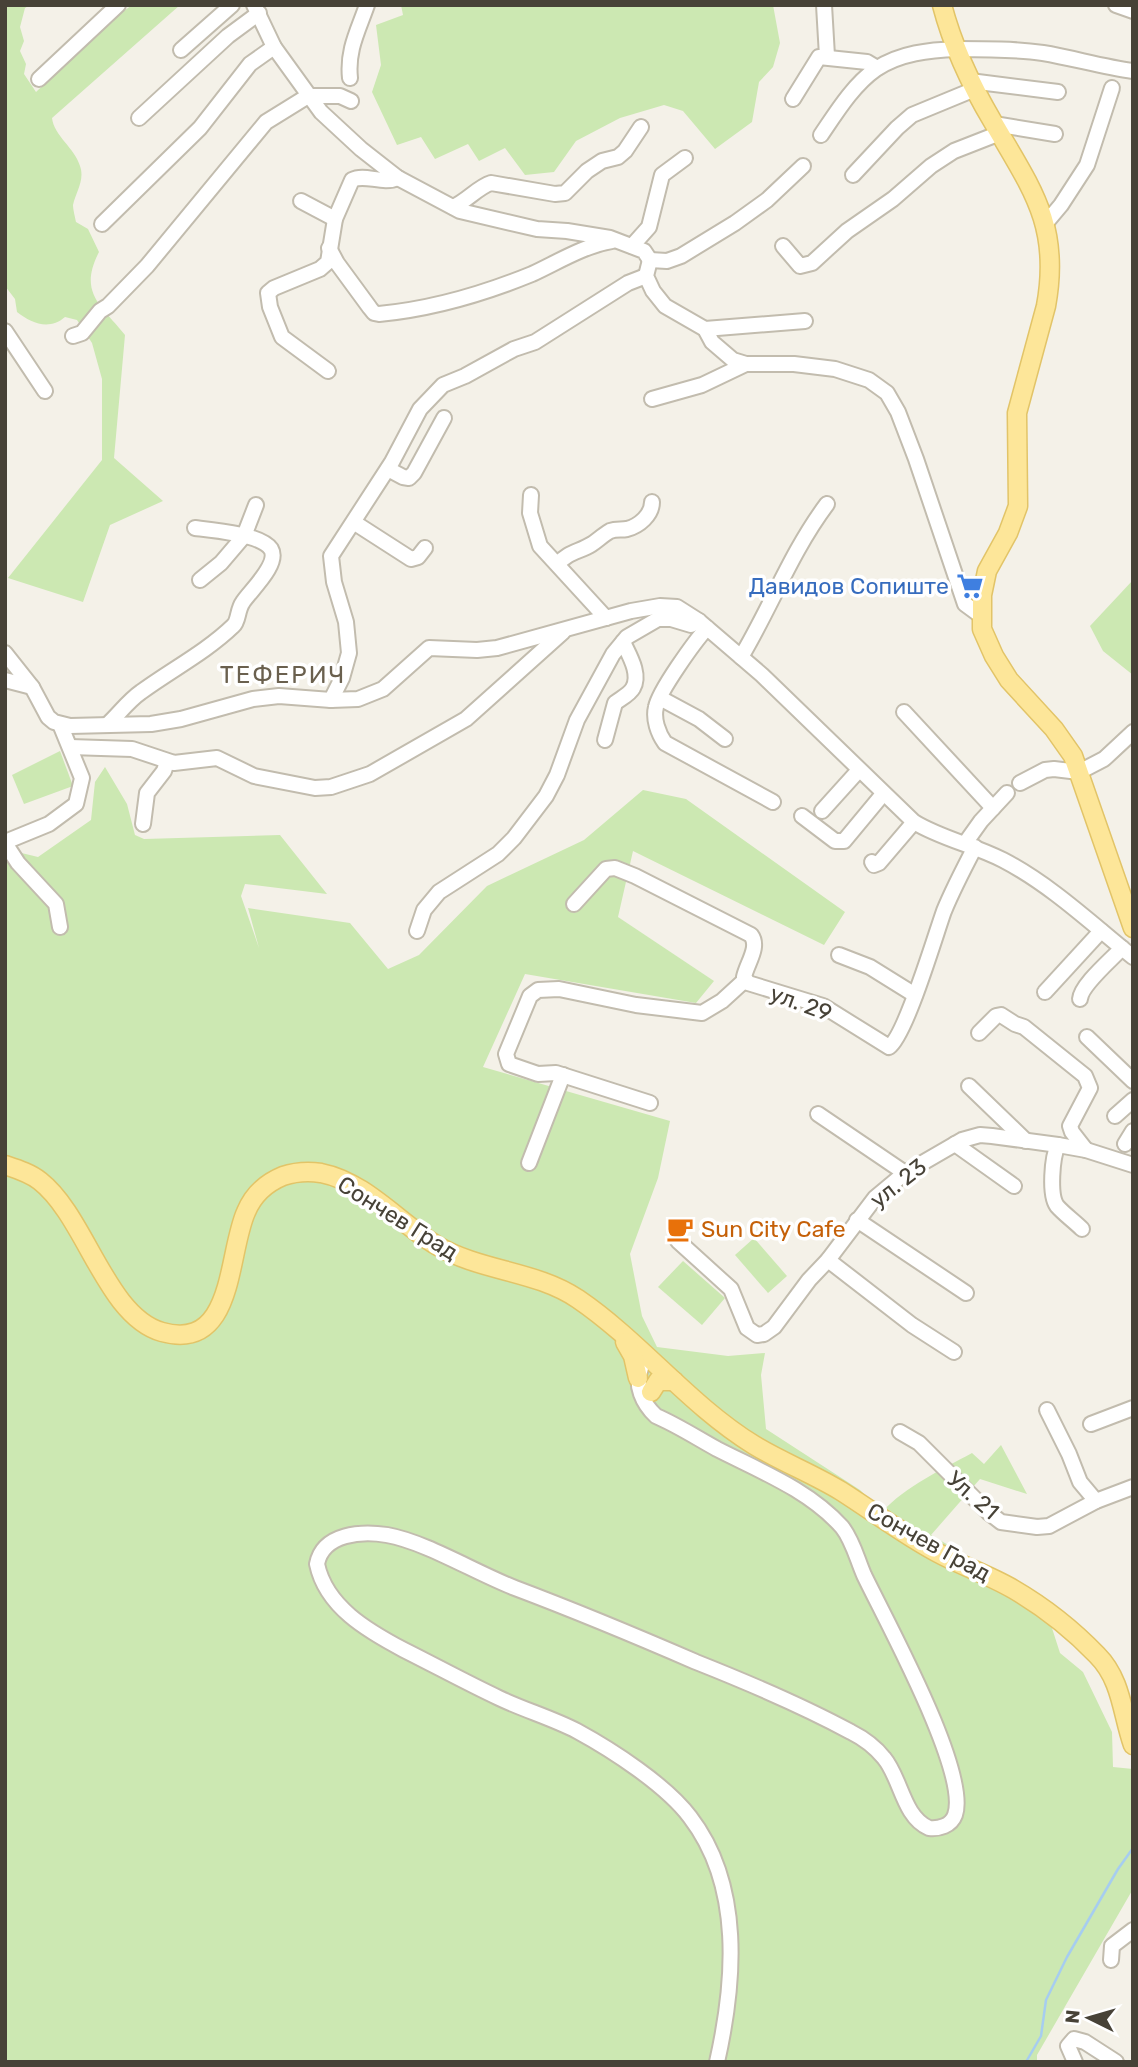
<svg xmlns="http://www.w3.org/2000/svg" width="1138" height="2067" font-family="Rubik,sans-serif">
<rect width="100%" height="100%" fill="#f4f1e8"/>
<g fill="#cce8b2">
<path d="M5,5H30L25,8L20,27L24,41L20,51L26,64L24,74L36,92L112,20L132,5H180L52,118C54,136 75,148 80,166C85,180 76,192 73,205C73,209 75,217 76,222L88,229L99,252C78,293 101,305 125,335L114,458L163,501L110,525L83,602L8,578L102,460V379L92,343L77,320L65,317C49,331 31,323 17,312L15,299L5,286Z"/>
<path d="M401,5H773L780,43L773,67L759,82L752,122L715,149L683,111L664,105L620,118L576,141L554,172L525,175L505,148L479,161L468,144L435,159L421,137L397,145L372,92L381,65L376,25L403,15Z"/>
<path d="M1133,580V675L1103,651L1090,626Z"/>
<path d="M60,751L73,786L24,804L12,775Z"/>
<path d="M105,767L127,804L135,835L144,839L280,835L327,894L245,884L241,896L259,948L248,908L350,923L388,969L419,955L487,886L584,840L643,790L686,799L845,912L824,945L633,851L618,917L714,981L696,1003L525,974L483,1067L670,1121L658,1178L630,1254L642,1316L657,1347L728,1356L765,1353L761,1375L766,1429L860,1490L882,1512C906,1486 941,1470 972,1453L984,1464L1001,1445L1027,1494L980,1479L931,1535L1012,1582L1051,1625L1060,1653L1083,1672L1112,1732L1113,1767L1133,1769V1889L1037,2055V2062H5V849L38,857L91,820L95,782Z"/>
<path d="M754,1238L787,1276L768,1293L735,1255Z"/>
<path d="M683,1261L725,1298L702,1325L658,1287Z"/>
</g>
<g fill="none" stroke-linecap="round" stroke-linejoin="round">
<path stroke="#a6cdf0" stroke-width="2.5" d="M1026,2062L1041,2036L1046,2000L1067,1957L1118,1869L1133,1848"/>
<g stroke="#c2bcae" stroke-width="18">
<g id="minor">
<path d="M254,5L274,47L321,112L361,149L398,178L460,211L537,229L567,231L610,238L644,251L650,260"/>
<path d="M824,5L827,56"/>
<path d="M1116,5L1133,11"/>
<path d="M181,50L232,5"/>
<path d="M350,78C347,50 358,31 367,5"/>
<path d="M39,79L118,5"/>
<path d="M970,81L1058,92"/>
<path d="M793,99L819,57L867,62L877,68"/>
<path d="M139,118L228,36L259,13"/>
<path d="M994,124L1055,134"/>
<path d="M821,135C836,113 853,85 876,69C900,53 929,50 958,49C987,49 1015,49 1043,53C1073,58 1103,67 1133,71"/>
<path d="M853,175L897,128L912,115L975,89"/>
<path d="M301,201L335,219"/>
<path d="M453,207C467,201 478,187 491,183L555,194L565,193L587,171L602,161L618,157L625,151L641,127"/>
<path d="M102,224L200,128L250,64L274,47"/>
<path d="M1045,224L1061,205L1087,165L1112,88"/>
<path d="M632,246L649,227L662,175L685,158"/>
<path d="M783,246L800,266L812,263L847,231L893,199L931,166L954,151L1000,133"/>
<path d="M329,248L337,263L370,308L374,313L379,314C432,309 483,294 532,274C558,262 583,246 612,241"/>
<path d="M650,260L646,276L653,291L665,306L705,329L712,342L733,360L746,364H794L835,369L869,380L887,393L898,412L916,459L965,604L980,615"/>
<path d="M650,260L667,261L681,256L735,223L767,200L803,166"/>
<path d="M705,329L805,321"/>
<path d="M5,331L45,391"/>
<path d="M73,336L82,333L100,311L108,306L147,266L266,122L308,96H340L351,101"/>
<path d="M328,371L282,337L270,307L268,293L274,288L320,269L328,262L335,219L352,180C365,173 382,185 398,178"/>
<path d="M652,399L702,385L746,364"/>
<path d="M388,469L403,477L409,478L414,473L444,418"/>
<path d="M531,495L530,513L540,546L606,618"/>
<path d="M355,523L411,559L418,557L425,548"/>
<path d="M558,564C568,552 579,552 592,544C598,540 603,535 610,531C616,529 621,530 627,529C639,526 652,515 652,502"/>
<path d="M200,580L221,563L244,536L256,505"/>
<path d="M707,628C695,641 659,691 656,707C653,719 658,733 665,743L773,802"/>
<path d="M5,653L32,687L48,717L54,722L70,726L151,724L181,719L253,699L279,696L331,700L358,699L383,689L429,648L477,650L497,648L631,611L660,606L677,607L699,621L762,675L914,822C942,839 974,845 1003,860C1051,885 1092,924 1133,957"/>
<path d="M741,657C771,607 791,552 827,504"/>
<path d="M5,680L32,687"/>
<path d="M660,698L699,719L725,739"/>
<path d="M331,700L342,678L349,653L346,622L334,582L331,556L392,462L420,409L443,385L465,376L514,349L535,342L628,283L646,276"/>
<path d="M904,712L993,808"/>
<path d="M107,725C119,714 128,701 141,692C171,670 206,652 233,626C239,621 237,610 243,602C250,591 280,564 271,549C261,534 212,530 195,528"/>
<path d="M605,740L615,703C620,699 630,694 633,688C641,674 629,655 623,642"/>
<path d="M70,747L132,749L174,763L217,758L254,776L315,788L331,787L370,774L466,719L563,632"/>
<path d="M1020,783L1045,770L1054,769L1079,772L1104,759L1133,732"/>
<path d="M822,811L859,770"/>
<path d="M802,816L835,841H844L883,794"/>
<path d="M143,824L147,793L164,771L167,762"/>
<path d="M5,842L49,824L76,804L82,778L60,724"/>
<path d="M966,842L981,821L1007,793"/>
<path d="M5,843L18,863L56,904L60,927"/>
<path d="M872,862L874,865L879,863L914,822"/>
<path d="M574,904L606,869L615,868L635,876L751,935C760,947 747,963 744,977L748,983L823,1006L889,1047C906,1035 935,936 944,911C953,889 964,868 975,847"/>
<path d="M417,931L424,910L439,892L498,854L514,838L546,796L557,775L577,720L613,654L627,637L658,619H671L691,625L699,621"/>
<path d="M839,955L870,967L915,995"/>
<path d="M1045,992L1101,931"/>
<path d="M1080,999C1081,985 1111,960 1122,948"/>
<path d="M979,1033L996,1016L1001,1015L1015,1024L1024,1027L1085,1076L1090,1088L1070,1126L1072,1132L1086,1150"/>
<path d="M1087,1037L1133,1081"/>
<path d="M969,1086L1026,1141"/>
<path d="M650,1103L556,1073L538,1074L509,1064L506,1054L530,996L538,990L559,989L636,1005L702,1013L722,1001L745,980"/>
<path d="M818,1114L905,1173"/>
<path d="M1115,1116L1133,1100"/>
<path d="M955,1144L1014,1186"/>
<path d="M1125,1144L1133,1131"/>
<path d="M1058,1145C1052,1157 1049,1195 1057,1206C1064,1214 1074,1221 1082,1229"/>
<path d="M529,1163L563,1075"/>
<path d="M857,1220L966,1293"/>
<path d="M678,1241L731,1289L747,1328L757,1335L764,1334L774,1327L809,1280L828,1260L875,1198L905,1173L962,1140L980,1135L992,1136L1058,1145L1086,1150L1133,1165"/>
<path d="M828,1260L912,1325L954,1352"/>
<path d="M641,1368C634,1385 643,1404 656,1416C677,1425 697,1438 717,1449C760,1471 809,1490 842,1527C853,1541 857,1559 864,1575C885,1619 970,1773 955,1815C951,1826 939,1829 929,1828C903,1817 901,1778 884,1758C876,1748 863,1738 851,1732C801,1705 749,1683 696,1662C636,1636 576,1611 515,1588C476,1573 426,1542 387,1535C362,1531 323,1533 317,1564C326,1607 368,1631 404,1650C436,1666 467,1683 499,1698C524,1710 552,1718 577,1731C612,1750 666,1785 690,1817C743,1886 735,1982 717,2062"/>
<path d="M1047,1410L1069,1454L1080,1482L1096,1501"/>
<path d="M1091,1424L1133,1408"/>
<path d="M900,1432L919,1443L988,1512L1001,1522L1037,1527L1049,1526L1096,1501L1133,1487"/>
<path d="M1111,1960L1112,1946L1133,1930"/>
<path d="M1075,2062L1068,2046L1074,2039L1085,2042L1116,2062"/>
</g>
</g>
<g stroke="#e2c468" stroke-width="21">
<g id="major">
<path d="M942,5C953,47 971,85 993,122C1031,188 1061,225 1046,306L1017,413L1018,506L1008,533L987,571L982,595V629L994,656L1009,680L1054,729L1073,756L1133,928"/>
<path d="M5,1165C17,1169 30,1173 40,1181C86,1217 106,1316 162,1332C235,1352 227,1254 246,1212C253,1195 266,1183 283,1176C295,1172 308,1171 321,1173C366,1182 399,1223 436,1245C481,1272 535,1270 578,1299C641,1342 689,1405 754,1445C782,1462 813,1474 841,1491C874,1512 904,1535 938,1553C962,1566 989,1575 1013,1589C1044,1607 1073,1630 1097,1655C1122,1680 1122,1714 1133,1745"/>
<path d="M625,1342L633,1356L638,1378"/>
<path d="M651,1392L658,1381H674"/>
</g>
</g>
<use href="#minor" stroke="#fff" stroke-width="14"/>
<use href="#major" stroke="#fde699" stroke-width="18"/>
</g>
<defs>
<g id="supermarket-bare" transform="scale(2.1)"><path d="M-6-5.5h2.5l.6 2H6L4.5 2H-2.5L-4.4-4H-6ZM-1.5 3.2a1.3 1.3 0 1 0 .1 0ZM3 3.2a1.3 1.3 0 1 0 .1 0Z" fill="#3f7fe0" stroke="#fff" stroke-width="2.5" paint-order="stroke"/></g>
<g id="cafe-bare" transform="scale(2.1)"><path d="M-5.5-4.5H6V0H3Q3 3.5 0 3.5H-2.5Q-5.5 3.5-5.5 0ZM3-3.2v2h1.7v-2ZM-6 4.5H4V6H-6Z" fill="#e8710a" stroke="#fff" stroke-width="2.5" paint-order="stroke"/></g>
</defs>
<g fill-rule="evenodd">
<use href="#supermarket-bare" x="970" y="586"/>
<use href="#cafe-bare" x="680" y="1229"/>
</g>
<g text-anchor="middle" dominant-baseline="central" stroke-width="7" stroke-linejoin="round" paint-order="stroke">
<g font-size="23" fill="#366cbe" stroke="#fff" text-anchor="end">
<text x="949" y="586">Давидов Сопиште</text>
</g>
<g font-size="23" fill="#474237" stroke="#fff">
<text transform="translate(801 1003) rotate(20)">ул. 29</text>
<text transform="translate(898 1183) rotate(-38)">ул. 23</text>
<text transform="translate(398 1218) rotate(32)">Сончев Град</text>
<text transform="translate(973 1495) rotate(41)">Ул. 21</text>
<text transform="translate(929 1542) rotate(29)">Сончев Град</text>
</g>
<g font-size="23" fill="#c56008" stroke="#fff" text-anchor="start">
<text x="701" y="1229">Sun City Cafe</text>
</g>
<g font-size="24" letter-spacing="2" fill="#6a604e" stroke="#fff">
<text x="283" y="675">ТЕФЕРИЧ</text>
</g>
</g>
<rect width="1138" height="2067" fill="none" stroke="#474237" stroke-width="14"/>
<g transform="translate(1089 2018) rotate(275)" stroke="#ffffff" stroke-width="5" paint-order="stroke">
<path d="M0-5L12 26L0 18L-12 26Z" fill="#474237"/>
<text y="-10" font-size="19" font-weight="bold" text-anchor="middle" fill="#474237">N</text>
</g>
</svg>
